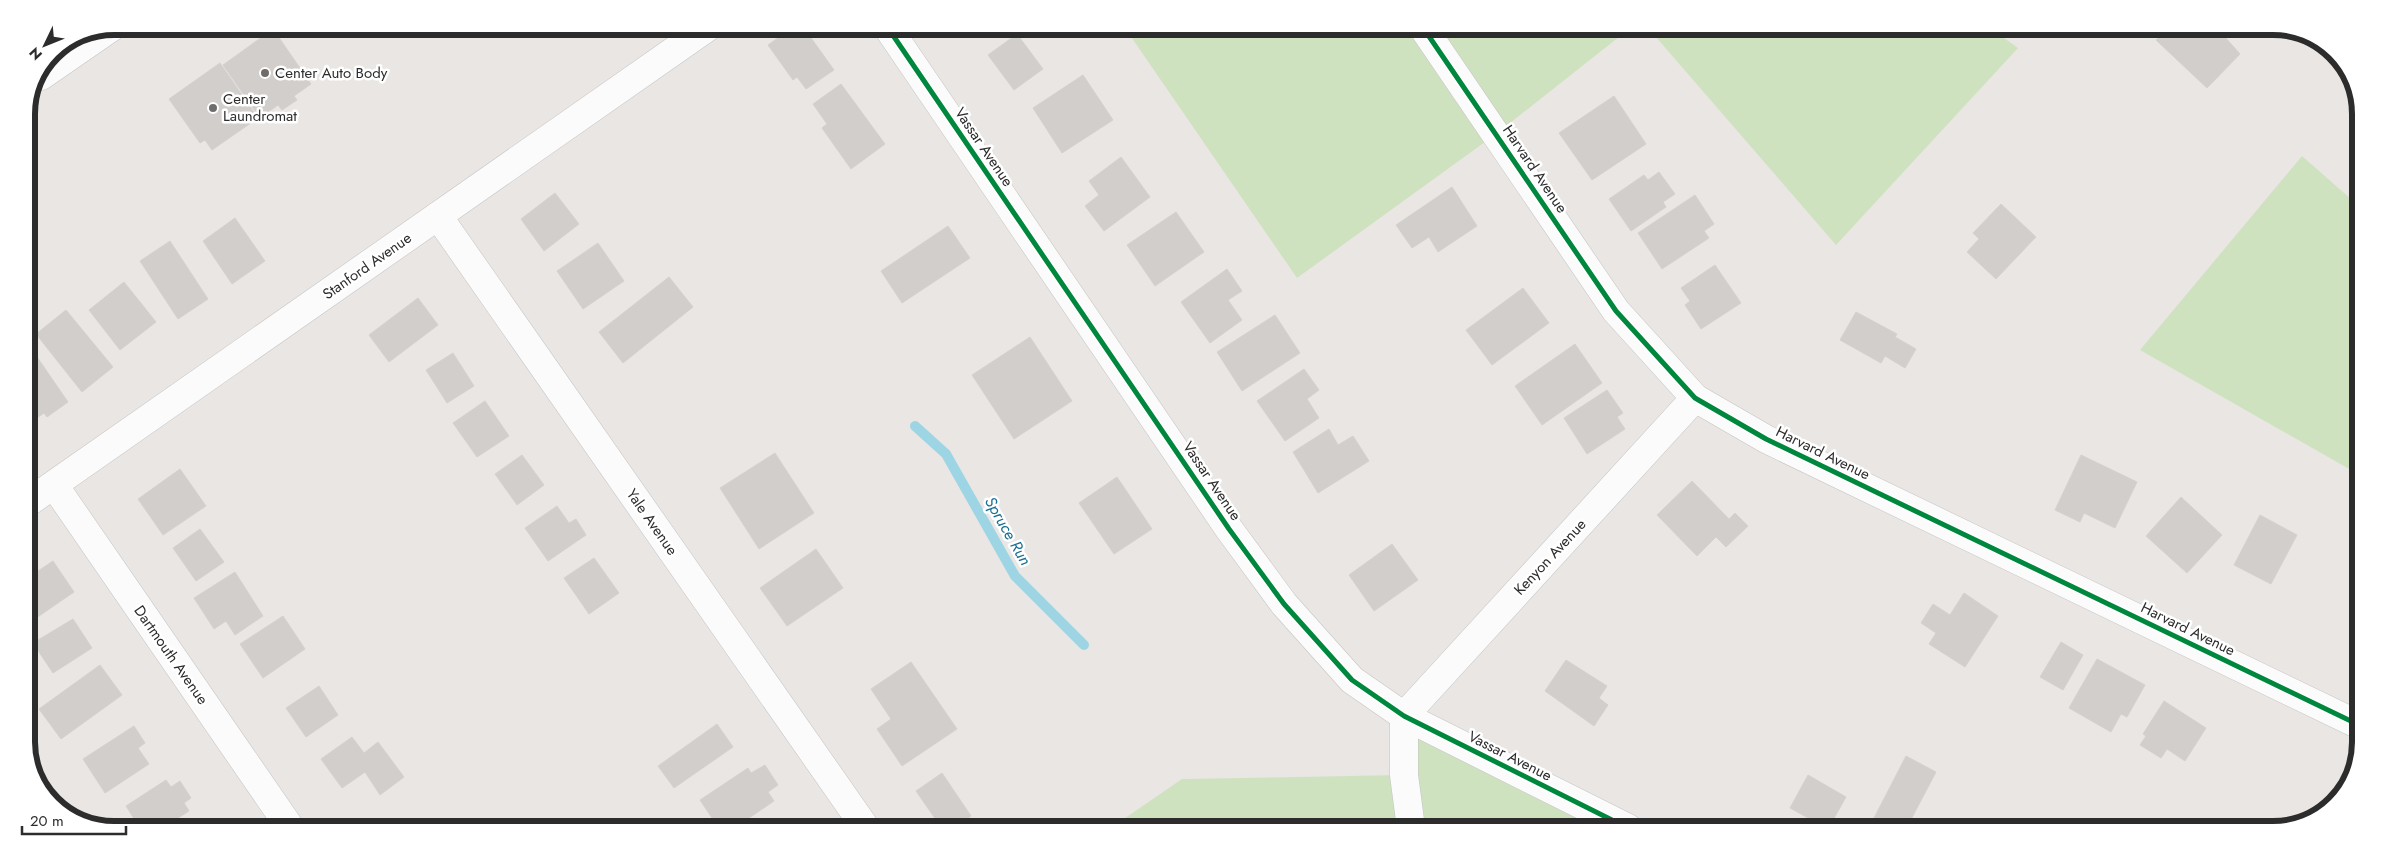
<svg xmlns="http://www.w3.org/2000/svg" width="2387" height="856" font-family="Jost,sans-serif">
<rect width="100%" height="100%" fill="#e9e6e3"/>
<g fill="#cfe2bf">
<path d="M1125,28L1424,29L1430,37L1441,29H1629L1496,134L1297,278Z"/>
<path d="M1649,29L1993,30L2018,48L1836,245Z"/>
<path d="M2302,156L2360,207L2358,474L2140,350Z"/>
<path d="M1404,716L1628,828L1112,827L1182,779L1404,775Z"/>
</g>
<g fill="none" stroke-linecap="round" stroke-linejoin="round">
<path stroke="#9dd5e4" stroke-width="10" d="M915,426L946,454L1015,576L1084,645"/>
</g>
<g fill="#d1cecc" stroke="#d4d2cf">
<path d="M792,28H804L834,70L806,89L797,77L793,80L768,45Z"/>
<path d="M273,29L311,84L294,96L297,100L282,110L278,105L260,118L223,65Z"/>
<path d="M2167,31H2229L2224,36L2240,54L2207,88L2156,40Z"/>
<path d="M1017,34L1043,69L1014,90L988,55Z"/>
<path d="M220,63L258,118L212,150L205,140L200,143L169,99Z"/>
<path d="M1083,75L1113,120L1062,153L1033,108Z"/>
<path d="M841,84L885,144L851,169L822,128L827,124L813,104Z"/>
<path d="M1614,96L1646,144L1592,180L1559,133Z"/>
<path d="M1121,157L1150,197L1104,231L1085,206L1099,195L1089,181Z"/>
<path d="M1659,172L1675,194L1663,202L1666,207L1631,231L1609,199L1644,175L1648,180Z"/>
<path d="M1452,187L1477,226L1438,252L1429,237L1412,248L1396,225Z"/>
<path d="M555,193L579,224L544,251L521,219Z"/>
<path d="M1695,195L1714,224L1704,231L1709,238L1662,269L1638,233Z"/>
<path d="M2001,204L2036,237L1996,279L1967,252L1979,239L1973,233Z"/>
<path d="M1176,212L1204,252L1155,286L1127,245Z"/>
<path d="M235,218L265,261L232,284L203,241Z"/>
<path d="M948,226L970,258L902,303L881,271Z"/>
<path d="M170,241L208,299L178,319L140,261Z"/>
<path d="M598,243L624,281L583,309L557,271Z"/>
<path d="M1715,265L1741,303L1701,329L1685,305L1690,301L1681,288Z"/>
<path d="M1227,269L1242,291L1228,300L1242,320L1210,343L1181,302Z"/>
<path d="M669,277L693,307L623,363L599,332Z"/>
<path d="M124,282L156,322L120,350L89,310Z"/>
<path d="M1523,288L1549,323L1492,365L1466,330Z"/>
<path d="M418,298L438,325L389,362L369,335Z"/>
<path d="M66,310L113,367L82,392L36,334Z"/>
<path d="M1856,312L1897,334L1895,337L1916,349L1905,368L1885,356L1881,363L1840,340Z"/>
<path d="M1275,315L1300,353L1242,391L1217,352Z"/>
<path d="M1030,337L1072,401L1014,439L972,375Z"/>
<path d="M26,341L68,402L47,417L44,413L27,425Z"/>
<path d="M1575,344L1602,383L1542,425L1515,386Z"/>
<path d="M453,353L474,386L447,403L426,370Z"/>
<path d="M1304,369L1319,390L1307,399L1319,418L1285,441L1257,401Z"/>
<path d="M1607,390L1623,413L1617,417L1625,429L1587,454L1564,418Z"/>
<path d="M485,401L509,436L477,457L453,423Z"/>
<path d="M1329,429L1338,445L1353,436L1369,461L1318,493L1293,452Z"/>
<path d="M775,453L814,513L759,549L720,488Z"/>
<path d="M522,455L544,485L517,505L495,474Z"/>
<path d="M2081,455L2137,482L2115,528L2084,513L2080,522L2055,510Z"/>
<path d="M180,469L206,506L163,535L138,499Z"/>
<path d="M1117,477L1152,529L1114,554L1079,503Z"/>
<path d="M1692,481L1729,519L1735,513L1748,526L1726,547L1716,537L1697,556L1657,515Z"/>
<path d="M2181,497L2222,535L2187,573L2146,536Z"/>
<path d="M557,506L569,523L576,519L586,535L548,561L525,528Z"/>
<path d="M2260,515L2297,535L2271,584L2234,565Z"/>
<path d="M200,529L224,562L196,581L173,548Z"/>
<path d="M1392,544L1418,580L1374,611L1349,575Z"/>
<path d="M816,549L843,588L787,626L760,588Z"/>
<path d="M594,558L619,593L589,614L564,578Z"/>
<path d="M53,561L74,592L26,625V579Z"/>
<path d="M235,572L263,616L235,635L226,621L214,629L194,598Z"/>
<path d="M1964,593L1998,616L1965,667L1929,644L1936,633L1921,623L1933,604L1950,615Z"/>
<path d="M283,616L305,649L263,678L240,644Z"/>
<path d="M73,619L92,648L53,673L33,643Z"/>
<path d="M2061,642L2083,655L2063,690L2040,677Z"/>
<path d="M2097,659L2145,685L2127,717L2121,714L2111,732L2069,708Z"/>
<path d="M1566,660L1607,686L1599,698L1608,705L1594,726L1545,691Z"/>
<path d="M911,662L957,729L902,766L877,729L891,719L871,689Z"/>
<path d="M100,665L122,695L61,739L39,709Z"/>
<path d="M319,686L338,715L306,737L286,708Z"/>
<path d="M2164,701L2206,728L2185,761L2167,749L2161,758L2140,745L2146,736L2143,734Z"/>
<path d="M717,724L733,747L674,788L658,766Z"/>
<path d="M134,726L145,743L138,748L149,764L105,793L83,759Z"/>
<path d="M352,737L364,753L378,742L404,777L380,795L365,772L342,788L321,759Z"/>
<path d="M1906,756L1936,772L1906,829H1894L1874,818Z"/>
<path d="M765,765L778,785L768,792L774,801L736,827H718L700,800L748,768L751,773Z"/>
<path d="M942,773L971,816L955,827H941L916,791Z"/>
<path d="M1808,775L1846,797L1828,829L1790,808Z"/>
<path d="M44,779L58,797L52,801L44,796L39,783Z"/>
<path d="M166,780L171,787L180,781L191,798L184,803L189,811L167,825H138L126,806Z"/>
<path d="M992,821L996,827H984Z"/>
</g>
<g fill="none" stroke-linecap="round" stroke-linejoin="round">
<g stroke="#c6c4c5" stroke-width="29">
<g id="street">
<path d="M888,28L1229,529L1284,604L1352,680L1404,716L1628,828"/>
<path d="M1424,29L1616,311L1695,398L1766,439L2357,724"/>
<path d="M438,216L865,827"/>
<path d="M54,485L289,826"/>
<path d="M26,504L708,27"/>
<path d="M1411,828L1404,775V716L1695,398"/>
</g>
</g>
<g stroke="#c6c4c5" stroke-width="29">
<path id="secondary" d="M41,76L112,27"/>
</g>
<use href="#street" stroke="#fcfbfb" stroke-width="28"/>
<use href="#secondary" stroke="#fcfbfb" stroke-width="28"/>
<g stroke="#fff" stroke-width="8">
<g id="cycleway">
<path d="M888,28L1229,529L1284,604L1352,680L1404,716L1628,828"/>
<path d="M1424,29L1616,311L1695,398L1766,439L2357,724"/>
</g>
</g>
<use href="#cycleway" stroke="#00873e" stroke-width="5"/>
</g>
<g fill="#6e6d6c" stroke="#fff" stroke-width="2">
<circle cx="265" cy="73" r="5"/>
<circle cx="213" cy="108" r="5"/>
</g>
<g text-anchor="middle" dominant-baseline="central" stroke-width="5" stroke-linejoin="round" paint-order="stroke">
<g font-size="15" fill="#2c2c2c" stroke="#fff" text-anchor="start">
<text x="275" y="73">Center Auto Body</text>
<text x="223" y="99">Center<tspan x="223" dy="17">Laundromat</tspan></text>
</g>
<g font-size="15" fill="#2c2c2c" stroke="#fff">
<text transform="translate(984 147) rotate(56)">Vassar Avenue</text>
<text transform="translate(1535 169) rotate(56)">Harvard Avenue</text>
<text transform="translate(367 266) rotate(-35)">Stanford Avenue</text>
<text transform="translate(1823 453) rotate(26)">Harvard Avenue</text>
<text transform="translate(1212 481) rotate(56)">Vassar Avenue</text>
<text transform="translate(652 522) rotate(55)">Yale Avenue</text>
<text transform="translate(1550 557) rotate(-47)">Kenyon Avenue</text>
<text transform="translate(2188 629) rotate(26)">Harvard Avenue</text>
<text transform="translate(171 655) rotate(55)">Dartmouth Avenue</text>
<text transform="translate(1510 756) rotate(27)">Vassar Avenue</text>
</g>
<g font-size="16" font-style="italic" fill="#196f93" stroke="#fff">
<text transform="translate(1008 531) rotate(60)">Spruce Run</text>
</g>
</g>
<path d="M0 0H2387V856H0ZM114 35H2273A79 79 0 0 1 2352 114V742A79 79 0 0 1 2273 821H114A79 79 0 0 1 35 742V114A79 79 0 0 1 114 35Z" fill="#fff" fill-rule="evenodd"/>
<path fill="none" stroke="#2c2c2c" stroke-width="6" d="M114 35H2273A79 79 0 0 1 2352 114V742A79 79 0 0 1 2273 821H114A79 79 0 0 1 35 742V114A79 79 0 0 1 114 35Z"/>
<g transform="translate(45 45) rotate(227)" stroke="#ffffff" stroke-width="4" paint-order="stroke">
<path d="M0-4L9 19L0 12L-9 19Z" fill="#2c2c2c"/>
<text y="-8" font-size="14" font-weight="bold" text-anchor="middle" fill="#2c2c2c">N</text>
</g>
<path d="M22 826v8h104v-8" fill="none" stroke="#2c2c2c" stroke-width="2.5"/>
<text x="30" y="826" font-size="15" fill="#2c2c2c" stroke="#ffffff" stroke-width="4" paint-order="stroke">20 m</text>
</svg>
